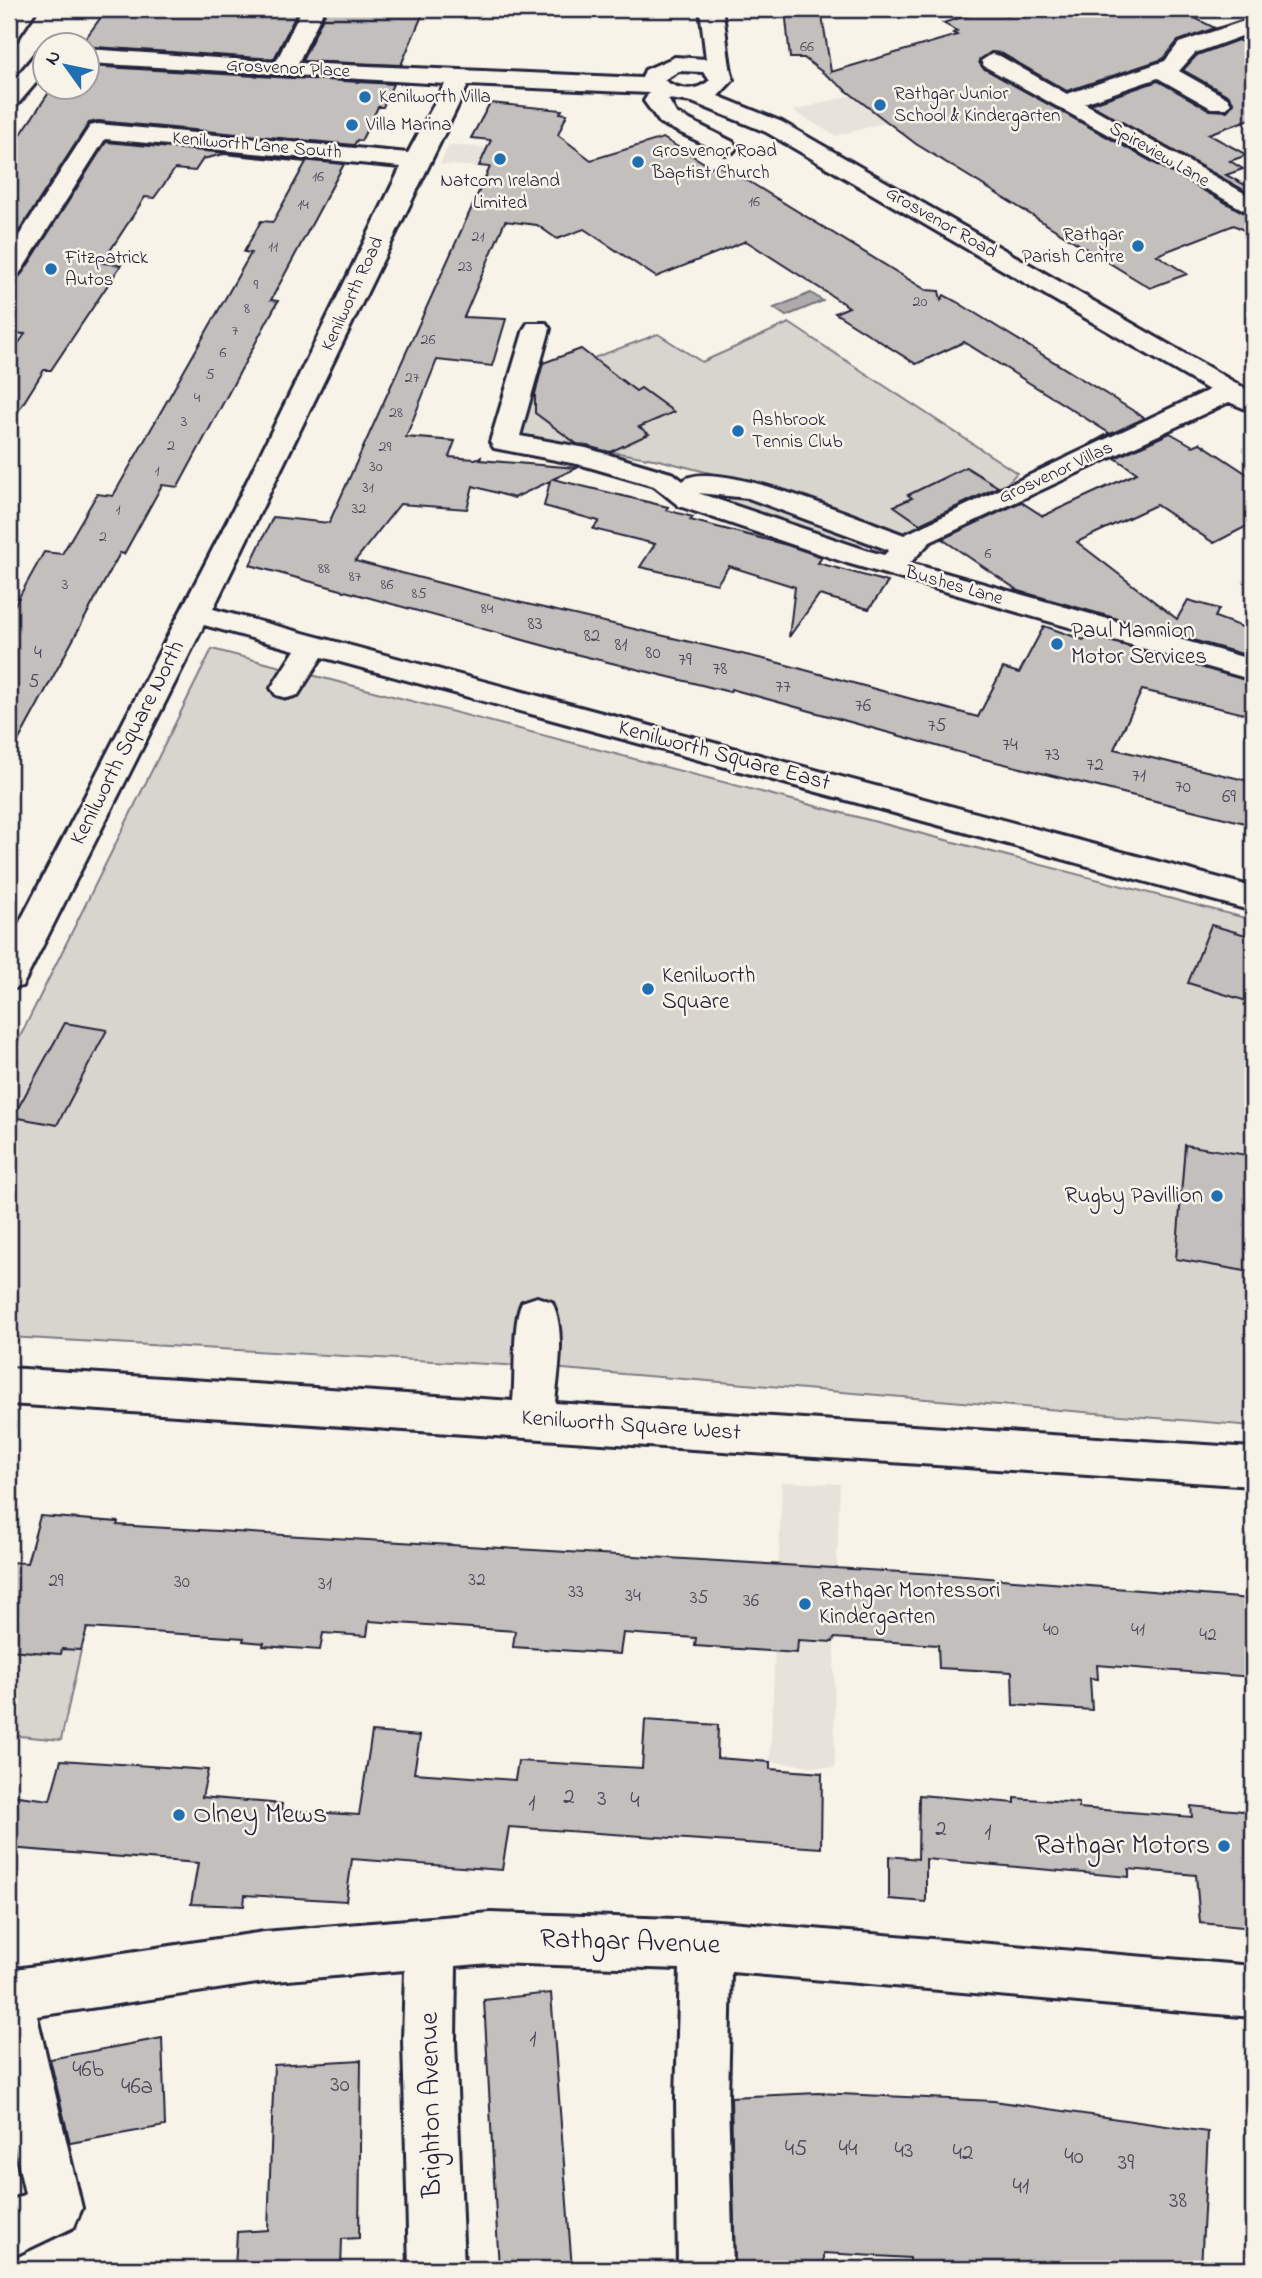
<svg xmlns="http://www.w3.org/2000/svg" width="1262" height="2278" font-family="'Indie Flower',sans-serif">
<rect width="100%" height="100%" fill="#f7f3e8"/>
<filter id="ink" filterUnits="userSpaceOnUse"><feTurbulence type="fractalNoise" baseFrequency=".0143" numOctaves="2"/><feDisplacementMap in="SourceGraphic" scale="14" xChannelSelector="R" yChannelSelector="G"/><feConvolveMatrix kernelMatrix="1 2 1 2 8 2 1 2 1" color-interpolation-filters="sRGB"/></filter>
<g filter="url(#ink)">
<g fill="#e7e3db">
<path d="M1002,72L1028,88L960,102L836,136L793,111L932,73Z"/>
<path d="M449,145L523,151L515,170L440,164Z"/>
<path d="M782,1482L840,1484L834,1638L835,1768L770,1762Z"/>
</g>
<g fill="#d8d5cf" stroke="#7d7c85" stroke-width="2">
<path d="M789,323L1017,473L1002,489L900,538L757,485L659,460L521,436L534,380L658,334L702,362Z"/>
<path d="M718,489L740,493L882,550L877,554L737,507L715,496Z"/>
<path d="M212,649L1253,920V1426L538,1367L9,1337V1059Z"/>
<path d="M62,1649L81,1650L61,1740L9,1735V1650L60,1654Z"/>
</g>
<path fill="#aeabad" stroke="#76747f" stroke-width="2" d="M811,293L823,301L786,316L774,308Z"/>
<g fill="#c2bfbd" stroke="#22223b" stroke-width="2">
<path d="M107,9H299L274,59L80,46Z"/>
<path d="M327,9H382L424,11L401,65L302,61Z"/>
<path d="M785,9H821L831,72L957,35L953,33L957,31L943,23L988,9L1006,16L1030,9H1177L1215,28L1178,41L1163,59L1067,91L1001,53L991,52L979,62L983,68L1253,218V235L1234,225L1157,255L1187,274L1150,288L916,144L804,58H790Z"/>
<path d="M1238,40L1253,48V118L1208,134L1247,155L1230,161L1243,169L1226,175L1253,189V195L1090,104L1158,81L1210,110L1227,111L1234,103L1229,96L1183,70L1197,55Z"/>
<path d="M88,66L393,84L383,107H378L361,141L357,140L354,145L98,121L89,123L9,247V152L52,88H88Z"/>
<path d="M490,103L562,110L560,113L567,114L558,135L591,160L663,138L711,167L717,165L748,181L926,290L939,291L941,300L944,295L957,302L1145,418L1091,443L1109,433L964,342L916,364L835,313L849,307L746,241L656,277L584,229L557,239L537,225L505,221L464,317L506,319L492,366L437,360L406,437L455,441L449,457L475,459L481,457L480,460L577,468L553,479L668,507L666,510L693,517L690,520L787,545L822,557L818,563L888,582L869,609L819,595L789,637L795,587L729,566L717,584L640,567L655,544L593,529L599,521L544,506L550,481L514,498L473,486L467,509L400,504L355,561L471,591L772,661L978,717L1003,668L1019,673L1044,626L1084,640L1086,636L1081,633L1253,682V716L1142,690L1114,749L1253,782V825L980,758L731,689L730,692L567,652L250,565L273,517L329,523L490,167L479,166L491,140L471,138Z"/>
<path d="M106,142L344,164L271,300L278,301L178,487L162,485L124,554L120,553L9,758V615L44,552L62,554L97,494L113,496L251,253L244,252L261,221L273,222L306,162L224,154L203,159L195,171L175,169L154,198L145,197L102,263L121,265L51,370H44L9,426V357L25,334L9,333V280L19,277L24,271Z"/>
<path d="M581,349L636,391L641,388L674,412L639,427L649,434L610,452L577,444L535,413V394L543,363Z"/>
<path d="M1170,433L1193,446L1200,443L1253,478V523L1214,543L1156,505L1077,542L1177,619L1188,600L1219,609L1215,617L1253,631V657L1019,591L942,539L1021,502L1043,516L1137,473L1115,458Z"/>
<path d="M966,467L998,487L920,524L894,506L912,498L908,495Z"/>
<path d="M1211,925L1253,937V1003L1188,983Z"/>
<path d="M65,1023L107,1030L57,1125L13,1117Z"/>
<path d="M1185,1145L1253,1156L1251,1272L1176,1259Z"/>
<path d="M40,1516L118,1522L117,1525L952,1575L1239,1598L1253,1600V1677L1097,1665L1098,1679L1090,1678L1092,1710L1013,1705L1012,1672L939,1668L938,1645L834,1638L833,1642L798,1640L797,1653L695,1646L696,1638L623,1633L620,1654L513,1647L515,1631L369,1621L367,1636L323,1633L320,1650L263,1646L264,1643L243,1641L244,1638L87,1628L81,1650L62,1649L61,1654L9,1650V1562L27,1563Z"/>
<path d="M645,1720L718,1725L717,1758L770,1762V1769L822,1773L821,1848L509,1827L502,1870L352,1859L346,1901L245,1895L244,1906L191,1904L198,1863L9,1848V1795L50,1800L61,1760L208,1770L202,1797L282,1804L281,1810L359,1815L372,1732L420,1736L414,1773L515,1780L518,1761L642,1768Z"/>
<path d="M919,1795L1015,1803V1798L1079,1803V1808L1192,1817L1191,1806L1253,1812V1928L1200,1923L1196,1875L1129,1869V1877L926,1859V1902L889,1899V1856L918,1859Z"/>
<path d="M551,1993L572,2269H499L484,2000Z"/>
<path d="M162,2038L165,2126L70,2143L50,2059Z"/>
<path d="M361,2060L359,2238L342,2239L341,2269H235L237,2232L268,2230L274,2065Z"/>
<path d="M818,2093L994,2101L1208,2132L1201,2269H910V2258L824,2253V2269H735L731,2097Z"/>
</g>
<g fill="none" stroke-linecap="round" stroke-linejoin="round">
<g stroke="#22223b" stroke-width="6">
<g id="minor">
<path d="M15,9H37L17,39L9,41V18Z"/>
<path d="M302,9H324L298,63L642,78L645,70L675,57L706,59L700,9H722C727,33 727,58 733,80L718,96L782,122L1253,393V412L1229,402L930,542L910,563L1253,660V680L847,563L679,506L654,486L582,465L494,448L490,442L524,329L528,323H546L550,329L520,436L586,448L674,474L683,481C709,455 870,522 904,535L1209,390L766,132L692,102L668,99L676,113L733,142L737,147L733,152L725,154L660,123L644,101L649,93L468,85L213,609L1253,887V911L322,657L298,695L287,698L276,695L271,688L295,650L204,625L27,977L22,986L9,990V943L233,510L401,167L105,139L22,270L18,275L9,278V251L90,126L98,124L408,153L445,84L88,63V49L276,62ZM679,71L703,72L710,80C697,92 679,91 664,80ZM698,493L748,498L889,550L884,555L869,551Z"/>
<path d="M1253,18V32L1195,53L1179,71L1227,98L1231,103L1227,108H1211L1158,78L1084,103L1253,198V215L984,66L981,61L992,54L1000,56L1067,94L1165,61L1179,43Z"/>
<path d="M46,49V71L17,105L9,107V86L38,51Z"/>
<path d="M537,1297L552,1302C566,1331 558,1372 555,1403L1253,1448V1486L9,1404V1368L513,1401C516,1374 512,1322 522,1302Z"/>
<path d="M490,1913L706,1920L1253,1966V2017L731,1972L728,2098L733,2269H678L676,2098L680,1969L490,1963L456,1966L455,2040L464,2269H409L403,2040L405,1970L264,1982L37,2016L82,2208L74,2227L9,2258V2202L25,2194L9,2122V1970L264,1932Z"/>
</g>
</g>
<use href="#minor" fill="#f7f3e8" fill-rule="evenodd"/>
</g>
</g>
<g fill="#1f6fb2" stroke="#f7f3e8" stroke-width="2.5">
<circle cx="365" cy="97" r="7"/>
<circle cx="880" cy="105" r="7"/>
<circle cx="352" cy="125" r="7"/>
<circle cx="500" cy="159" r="7"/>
<circle cx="638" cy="162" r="7"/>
<circle cx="1138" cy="246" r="7"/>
<circle cx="51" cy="269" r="7"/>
<circle cx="738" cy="431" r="7"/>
<circle cx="1057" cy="644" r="7"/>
<circle cx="648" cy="989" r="7"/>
<circle cx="1217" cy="1196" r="7"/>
<circle cx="805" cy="1604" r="7"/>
<circle cx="179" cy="1815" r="7"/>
<circle cx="1224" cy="1846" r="7"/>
</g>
<g text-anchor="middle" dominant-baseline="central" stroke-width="5" stroke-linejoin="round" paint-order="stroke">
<g font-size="16" fill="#4a495c">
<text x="807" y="47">66</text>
<text x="318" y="177">16</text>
<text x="754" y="202">16</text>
<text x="303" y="205">14</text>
<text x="478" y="237">21</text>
<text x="273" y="247">11</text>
<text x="465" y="267">23</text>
<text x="256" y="285">9</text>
<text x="920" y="302">20</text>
<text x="247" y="309">8</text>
<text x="235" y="331">7</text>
<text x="428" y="340">26</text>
<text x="223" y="353">6</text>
<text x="210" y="375">5</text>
<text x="412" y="378">27</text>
<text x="197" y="398">4</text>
<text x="396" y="413">28</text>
<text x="184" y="422">3</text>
<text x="171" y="446">2</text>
<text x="385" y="447">29</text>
<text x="376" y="467">30</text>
<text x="157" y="471">1</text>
<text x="368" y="488">31</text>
<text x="359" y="509">32</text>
<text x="118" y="510">1</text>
<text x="103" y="537">2</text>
<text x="988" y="554">6</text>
<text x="324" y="569">88</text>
<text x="355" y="577">87</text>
<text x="65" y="585">3</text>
<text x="387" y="585">86</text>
<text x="419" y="594">85</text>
<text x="487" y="609">84</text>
</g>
<g font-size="19" fill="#22223b" stroke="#f7f3e8">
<text transform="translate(288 69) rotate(3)">Grosvenor Place</text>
<text transform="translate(257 146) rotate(5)">Kenilworth Lane South</text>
<text transform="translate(1159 155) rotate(30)">Spireview Lane</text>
<text transform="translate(941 223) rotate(30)">Grosvenor Road</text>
<text transform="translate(353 294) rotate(-65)">Kenilworth Road</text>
<text transform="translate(1056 473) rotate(-25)">Grosvenor Villas</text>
<text transform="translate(954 586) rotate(16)">Bushes Lane</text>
</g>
<g font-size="19" fill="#22223b" stroke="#f7f3e8" text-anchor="start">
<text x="894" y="94">Rathgar Junior<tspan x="894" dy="22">School &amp; Kindergarten</tspan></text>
<text x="379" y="97">Kenilworth Villa</text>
<text x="366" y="125">Villa Marina</text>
<text x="652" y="151">Grosvenor Road<tspan x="652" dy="22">Baptist Church</tspan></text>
<text x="500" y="181" text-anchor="middle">Natcom Ireland<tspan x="500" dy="22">Limited</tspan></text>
<text x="1124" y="235" text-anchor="end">Rathgar<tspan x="1124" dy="22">Parish Centre</tspan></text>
<text x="65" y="258">Fitzpatrick<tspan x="65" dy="22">Autos</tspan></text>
<text x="752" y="420">Ashbrook<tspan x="752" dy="22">Tennis Club</tspan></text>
</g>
<g font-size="19" fill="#4a495c">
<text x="535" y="624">83</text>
<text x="592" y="636">82</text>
<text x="621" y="645">81</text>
<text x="38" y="653">4</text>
<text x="653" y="653">80</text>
<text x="685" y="660">79</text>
<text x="720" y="669">78</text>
<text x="34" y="682">5</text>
<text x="783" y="687">77</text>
<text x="863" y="706">76</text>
<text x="937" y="726">75</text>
<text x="1010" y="745">74</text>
<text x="1052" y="755">73</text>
<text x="1095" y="765">72</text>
<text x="1139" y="776">71</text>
<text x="1183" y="787">70</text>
<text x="1229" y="797">69</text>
<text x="477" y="1580">32</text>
<text x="56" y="1581">29</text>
<text x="182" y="1582">30</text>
<text x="325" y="1584">31</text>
<text x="576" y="1592">33</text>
<text x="633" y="1596">34</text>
<text x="699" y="1598">35</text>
<text x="751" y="1601">36</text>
<text x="1051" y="1630">40</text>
<text x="1138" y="1630">41</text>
<text x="1208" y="1635">42</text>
</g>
<g font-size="23" fill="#22223b" stroke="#f7f3e8" text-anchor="start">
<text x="1071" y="631">Paul Mannion<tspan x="1071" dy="26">Motor Services</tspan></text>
<text x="662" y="976">Kenilworth<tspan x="662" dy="26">Square</tspan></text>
<text x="1203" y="1196" text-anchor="end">Rugby Pavillion</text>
<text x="819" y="1591">Rathgar Montessori<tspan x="819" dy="26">Kindergarten</tspan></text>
</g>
<g font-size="23" fill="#22223b" stroke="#f7f3e8">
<text transform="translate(128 743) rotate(-63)">Kenilworth Square North</text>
<text transform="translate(724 756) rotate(15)">Kenilworth Square East</text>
<text transform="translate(631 1426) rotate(4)">Kenilworth Square West</text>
</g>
<g font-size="23" fill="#4a495c">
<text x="569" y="1797">2</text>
<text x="602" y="1799">3</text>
<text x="635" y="1801">4</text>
<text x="532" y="1804">1</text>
<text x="941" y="1829">2</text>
<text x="988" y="1833">1</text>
<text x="533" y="2040">1</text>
<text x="88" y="2070">46b</text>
<text x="340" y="2085">30</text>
<text x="137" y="2087">46a</text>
<text x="796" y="2149">45</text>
<text x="848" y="2149">44</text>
<text x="904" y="2151">43</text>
<text x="963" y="2153">42</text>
<text x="1074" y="2157">40</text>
<text x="1126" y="2163">39</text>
<text x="1021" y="2187">41</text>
<text x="1178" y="2201">38</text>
</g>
<g font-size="28" fill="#22223b" stroke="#f7f3e8" text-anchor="start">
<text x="193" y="1815">Olney Mews</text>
<text x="1210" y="1846" text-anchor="end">Rathgar Motors</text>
</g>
<g font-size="28" fill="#22223b" stroke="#f7f3e8">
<text transform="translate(630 1943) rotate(2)">Rathgar Avenue</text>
<text transform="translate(432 2105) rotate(-91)">Brighton Avenue</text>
</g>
</g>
<rect width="1262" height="2278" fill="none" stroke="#f7f3e8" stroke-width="35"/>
<rect x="18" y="18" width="1227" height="2243" fill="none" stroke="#22223b" stroke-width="2.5" filter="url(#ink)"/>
<g transform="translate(66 66) rotate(303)"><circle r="33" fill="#f7f3e8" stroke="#a29fa3" stroke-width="2"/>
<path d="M0-5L12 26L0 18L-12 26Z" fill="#1f6fb2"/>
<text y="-10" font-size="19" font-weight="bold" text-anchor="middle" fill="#22223b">N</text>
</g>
</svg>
